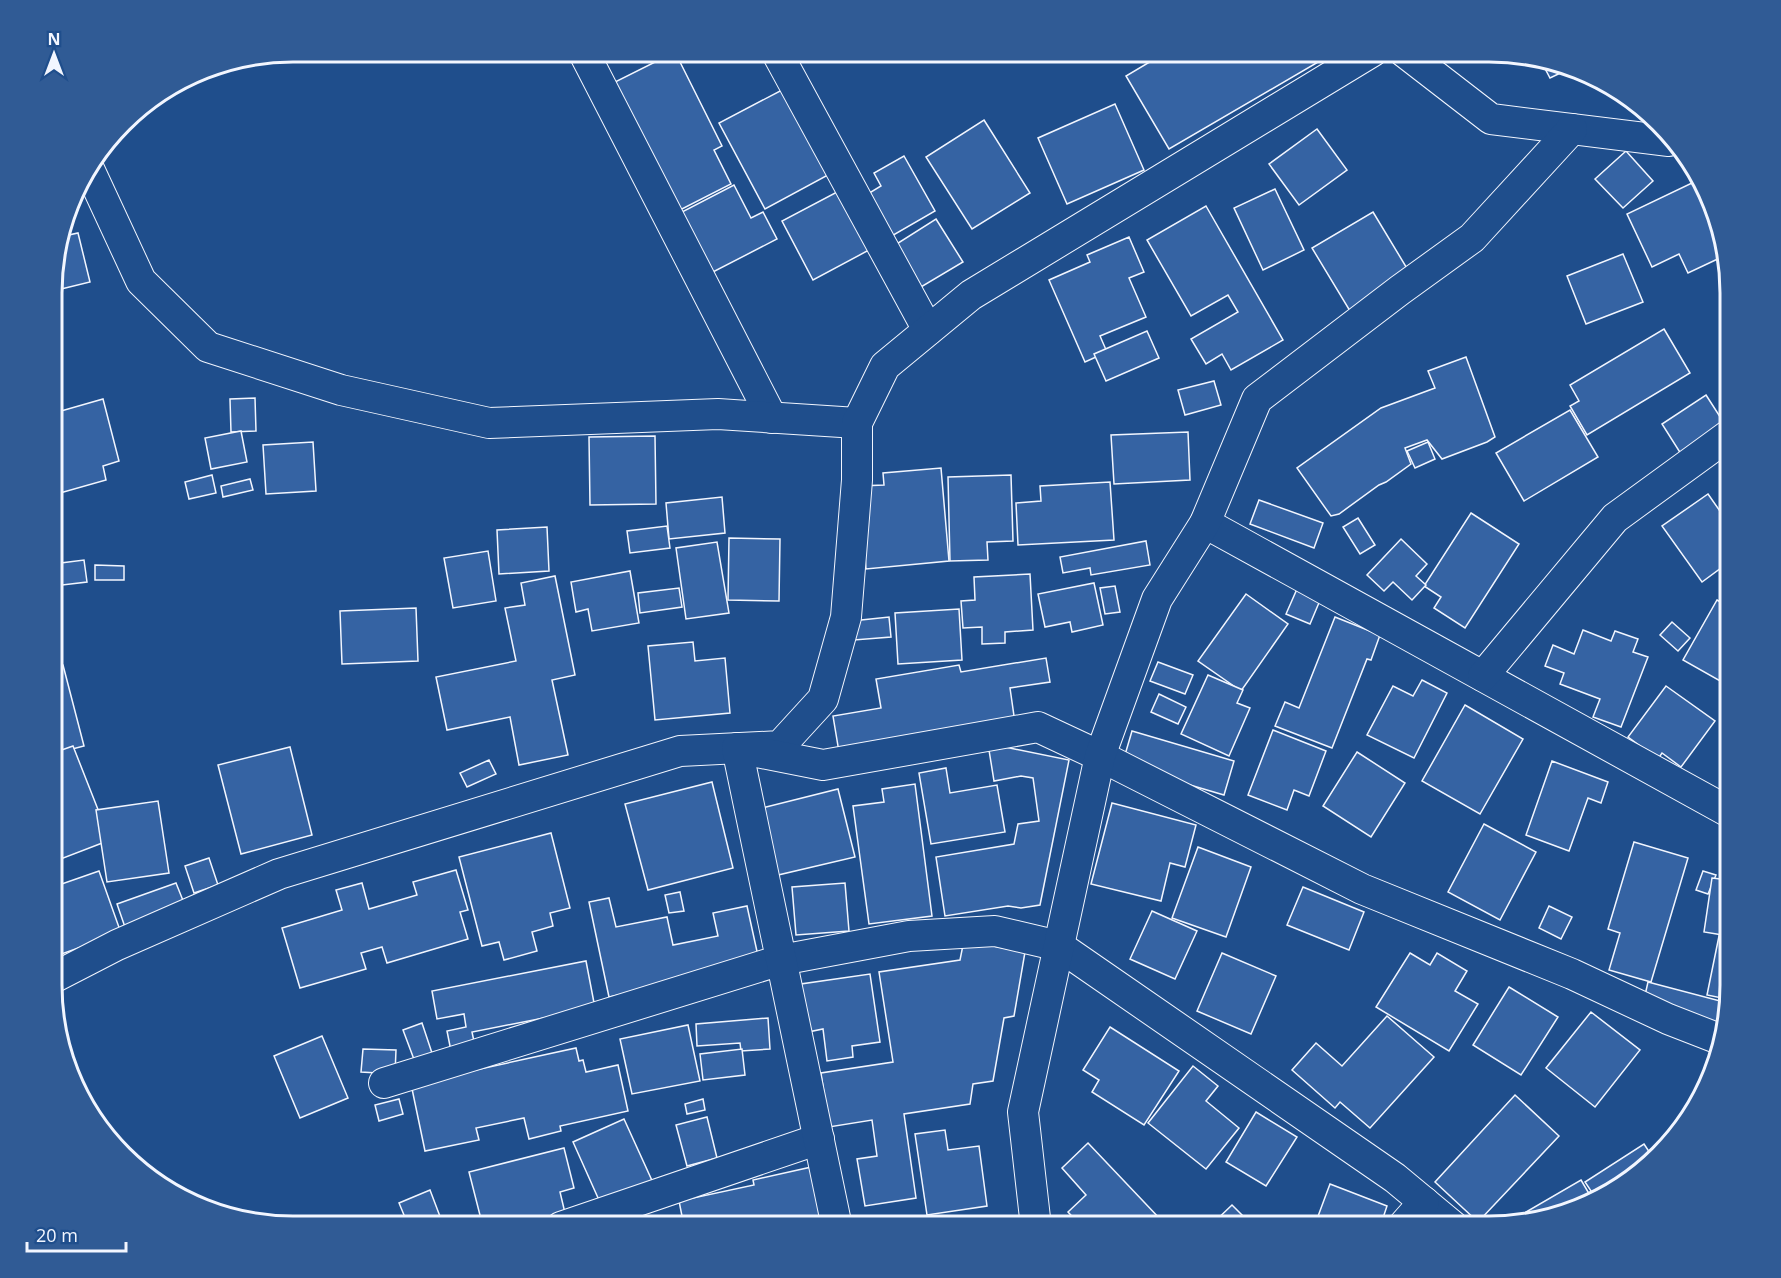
<svg xmlns="http://www.w3.org/2000/svg" width="1781" height="1278" font-family="'Open Sans',sans-serif">
<rect width="100%" height="100%" fill="#1f4e8c"/>
<g fill="#3563a3" stroke="#f2f6ff" stroke-width="1.5">
<path d="M1168,51H1337L1169,149L1126,76Z"/>
<path d="M675,52L722,146L714,150L731,184L678,211L607,86Z"/>
<path d="M1540,59L1566,64L1573,67L1550,78Z"/>
<path d="M782,90L828,175L765,209L719,123Z"/>
<path d="M1115,104L1144,170L1067,204L1038,138Z"/>
<path d="M984,120L1030,193L972,229L926,157Z"/>
<path d="M1317,129L1347,170L1299,205L1269,164Z"/>
<path d="M1626,151L1653,181L1623,208L1595,179Z"/>
<path d="M904,156L935,211L890,237L866,195L881,186L874,173Z"/>
<path d="M1694,182L1704,203L1709,200L1724,256L1688,273L1679,254L1652,267L1627,214Z"/>
<path d="M734,185L751,218L763,212L777,239L711,273L680,213Z"/>
<path d="M1275,189L1304,250L1263,270L1234,208Z"/>
<path d="M837,192L869,250L813,280L782,221Z"/>
<path d="M1206,206L1283,340L1231,370L1222,354L1206,364L1191,339L1238,312L1228,295L1191,316L1147,240Z"/>
<path d="M1373,212L1411,275L1350,311L1312,248Z"/>
<path d="M936,219L963,262L921,287L895,245Z"/>
<path d="M78,233L90,282L53,291V261L60,237Z"/>
<path d="M1129,237L1144,272L1129,278L1146,317L1100,336L1107,352L1085,362L1049,280L1090,262L1087,255Z"/>
<path d="M1623,254L1643,302L1586,324L1567,276Z"/>
<path d="M1664,329L1690,373L1587,435L1570,406L1579,401L1570,385Z"/>
<path d="M1147,331L1159,358L1106,381L1094,354Z"/>
<path d="M1466,357L1495,437L1487,442L1442,459L1427,440L1405,448L1411,464L1386,482L1379,485L1339,514L1331,516L1297,468L1381,408L1435,388L1428,371Z"/>
<path d="M1214,381L1221,405L1185,415L1178,390Z"/>
<path d="M1706,395L1726,426L1681,454L1662,424Z"/>
<path d="M255,398L256,431L231,432L230,399Z"/>
<path d="M103,399L119,461L103,466L106,480L53,495V435L60,433L54,413Z"/>
<path d="M1570,410L1598,457L1524,501L1496,453Z"/>
<path d="M241,431L247,462L211,469L205,438Z"/>
<path d="M1188,432L1190,480L1114,484L1111,435Z"/>
<path d="M655,436L656,504L590,505L589,437Z"/>
<path d="M313,442L316,491L266,494L263,445Z"/>
<path d="M1428,442L1435,459L1415,468L1407,451Z"/>
<path d="M941,468L949,561L866,569L859,486L884,485L883,473Z"/>
<path d="M212,475L216,493L189,499L185,482Z"/>
<path d="M1011,475L1013,541L987,542L988,560L950,561L948,477Z"/>
<path d="M250,479L253,490L223,497L221,486Z"/>
<path d="M1110,482L1114,540L1018,545L1016,503L1041,501L1040,486Z"/>
<path d="M1708,494L1729,524V562L1702,582L1662,526Z"/>
<path d="M722,497L725,533L669,539L666,503Z"/>
<path d="M1259,500L1323,523L1314,548L1250,524Z"/>
<path d="M1471,513L1519,544L1465,628L1434,608L1441,597L1424,586Z"/>
<path d="M1358,518L1375,545L1360,554L1343,527Z"/>
<path d="M667,526L670,548L630,553L627,531Z"/>
<path d="M547,527L549,571L499,574L497,530Z"/>
<path d="M729,538L780,539L779,601L728,600Z"/>
<path d="M1401,539L1427,564L1416,576L1426,585L1412,600L1393,582L1384,591L1367,575Z"/>
<path d="M1146,541L1150,565L1091,575L1090,568L1063,573L1060,557Z"/>
<path d="M717,542L729,613L686,619L676,548Z"/>
<path d="M488,551L496,601L453,608L444,558Z"/>
<path d="M84,560L87,582L54,586L53,564Z"/>
<path d="M95,565L124,566V580H95Z"/>
<path d="M630,571L639,623L592,631L588,609L576,612L571,582Z"/>
<path d="M1030,574L1033,630L1005,632V643L982,644V627L963,628L961,601L975,600L974,577Z"/>
<path d="M555,576L575,675L552,680L568,755L519,765L510,717L447,730L436,677L516,661L505,608L525,605L521,583Z"/>
<path d="M1094,583L1103,625L1072,632L1070,622L1045,627L1038,594Z"/>
<path d="M1115,586L1120,612L1105,614L1100,588Z"/>
<path d="M679,588L682,607L640,613L638,593Z"/>
<path d="M1297,589L1321,598L1310,624L1286,614Z"/>
<path d="M1246,594L1288,624L1241,691L1198,661Z"/>
<path d="M1717,600L1729,607V686L1683,660Z"/>
<path d="M416,608L418,661L342,664L340,611Z"/>
<path d="M959,609L962,660L898,664L895,613Z"/>
<path d="M889,617L891,637L854,640L852,621Z"/>
<path d="M1335,617L1380,635L1371,660L1367,659L1332,748L1275,726L1285,702L1299,708Z"/>
<path d="M1672,622L1690,638L1678,651L1660,635Z"/>
<path d="M1583,630L1611,641L1615,631L1638,639L1633,652L1648,657L1621,727L1593,717L1600,699L1560,684L1564,673L1545,666L1553,645L1574,654Z"/>
<path d="M693,642L695,661L725,658L730,713L655,720L648,646Z"/>
<path d="M1046,658L1050,682L1010,688L1015,723L839,752L833,716L881,708L876,679L959,665L961,672Z"/>
<path d="M1158,662L1193,675L1185,694L1150,681Z"/>
<path d="M63,665L84,746L53,754V667Z"/>
<path d="M1208,675L1243,690L1237,703L1250,708L1229,756L1181,734Z"/>
<path d="M1422,680L1447,693L1414,758L1367,735L1393,686L1413,696Z"/>
<path d="M1666,686L1715,721L1681,767L1662,753L1658,759L1628,737Z"/>
<path d="M1159,694L1186,707L1178,724L1151,712Z"/>
<path d="M1465,705L1523,739L1480,814L1422,781Z"/>
<path d="M1273,730L1326,751L1309,796L1294,790L1287,810L1248,795Z"/>
<path d="M1132,731L1234,761L1224,795L1122,765Z"/>
<path d="M73,746L110,840L53,862V753Z"/>
<path d="M290,747L312,835L241,854L218,765Z"/>
<path d="M1005,747L1069,760L1040,905L1021,908L1008,906L945,916L936,857L1014,844L1018,824L1039,821L1033,778L1021,776L994,781L989,750Z"/>
<path d="M1357,752L1405,783L1371,837L1323,806Z"/>
<path d="M489,760L496,774L467,787L460,773Z"/>
<path d="M1552,761L1608,782L1601,803L1588,798L1569,851L1526,835Z"/>
<path d="M946,768L950,793L997,785L1005,832L931,844L919,773Z"/>
<path d="M712,782L733,868L648,890L625,804Z"/>
<path d="M915,784L932,916L869,924L853,806L884,802L882,789Z"/>
<path d="M838,789L855,857L778,875L762,808Z"/>
<path d="M158,801L169,873L107,882L96,810Z"/>
<path d="M1112,803L1196,825L1185,867L1170,863L1161,901L1091,884Z"/>
<path d="M1484,824L1536,852L1500,920L1448,892Z"/>
<path d="M551,833L570,908L550,913L553,926L532,932L537,951L504,960L499,942L482,946L459,857Z"/>
<path d="M1634,842L1688,858L1651,982L1609,970L1620,933L1608,929Z"/>
<path d="M1198,847L1251,867L1226,937L1172,918Z"/>
<path d="M209,858L218,885L194,893L185,866Z"/>
<path d="M456,870L468,910L460,912L468,939L387,963L382,947L361,953L366,969L300,988L282,928L342,910L336,890L362,883L369,909L417,895L413,882Z"/>
<path d="M99,871L121,933L53,957V887Z"/>
<path d="M1703,871L1716,875L1708,894L1696,890Z"/>
<path d="M1712,878L1729,880V936L1704,932Z"/>
<path d="M176,883L186,908L126,930L117,904Z"/>
<path d="M845,883L849,931L796,935L792,887Z"/>
<path d="M1303,887L1364,912L1349,950L1287,925Z"/>
<path d="M680,892L684,911L669,913L665,895Z"/>
<path d="M609,898L616,927L667,917L673,945L718,936L713,913L747,906L760,965L609,997L589,902Z"/>
<path d="M1549,906L1572,917L1561,939L1539,928Z"/>
<path d="M1152,911L1197,931L1175,979L1130,959Z"/>
<path d="M1719,936L1729,938V1001L1727,1014H1724L1727,999L1707,995Z"/>
<path d="M977,943L1025,952L1014,1016L1004,1018L993,1081L973,1084L970,1104L904,1114L916,1198L865,1206L857,1159L877,1156L872,1120L829,1127L821,1073L893,1062L879,972L960,960L963,945Z"/>
<path d="M1222,953L1276,976L1251,1034L1197,1011Z"/>
<path d="M1410,953L1430,965L1437,953L1467,971L1455,991L1478,1004L1449,1051L1376,1007Z"/>
<path d="M586,961L595,1008L472,1032L476,1051L452,1056L447,1031L466,1027L464,1014L437,1019L432,991Z"/>
<path d="M870,974L880,1042L852,1046L853,1057L827,1061L823,1029L808,1032L801,984Z"/>
<path d="M1648,982L1724,1002L1718,1023L1643,1004Z"/>
<path d="M1509,987L1558,1017L1521,1075L1473,1045Z"/>
<path d="M1591,1012L1640,1050L1595,1107L1546,1068Z"/>
<path d="M1387,1016L1434,1057L1370,1128L1340,1102L1335,1108L1292,1070L1316,1043L1342,1066Z"/>
<path d="M768,1018L770,1049L741,1051L740,1043L697,1046L696,1024Z"/>
<path d="M422,1023L433,1056L415,1062L403,1030Z"/>
<path d="M688,1025L700,1081L632,1094L620,1039Z"/>
<path d="M1110,1027L1179,1071L1144,1125L1092,1092L1099,1080L1083,1070Z"/>
<path d="M322,1036L348,1098L300,1118L274,1056Z"/>
<path d="M576,1048L579,1061L583,1060L586,1072L618,1065L628,1111L560,1126L561,1131L529,1139L524,1118L476,1128L479,1140L425,1151L411,1084Z"/>
<path d="M363,1049L396,1050L395,1074L361,1072Z"/>
<path d="M742,1049L745,1075L703,1080L700,1054Z"/>
<path d="M1193,1066L1218,1086L1206,1101L1239,1128L1206,1169L1148,1123Z"/>
<path d="M1515,1095L1559,1136L1478,1222L1435,1182Z"/>
<path d="M399,1099L403,1114L379,1121L375,1105Z"/>
<path d="M703,1099L705,1110L687,1114L685,1104Z"/>
<path d="M1256,1112L1297,1137L1266,1186L1226,1162Z"/>
<path d="M1689,1116L1680,1133L1671,1140L1668,1138Z"/>
<path d="M707,1117L717,1158L687,1166L676,1125Z"/>
<path d="M624,1119L654,1185L603,1209L573,1142Z"/>
<path d="M945,1130L948,1150L979,1146L987,1206L927,1215L915,1134Z"/>
<path d="M1088,1143L1162,1221L1156,1227H1082L1068,1212L1086,1195L1062,1168Z"/>
<path d="M1644,1144L1652,1156L1597,1200L1585,1182Z"/>
<path d="M564,1148L574,1188L560,1192L565,1213L512,1227H483L469,1172Z"/>
<path d="M816,1166L829,1227H748L747,1222L724,1227H634L682,1216L679,1201L754,1185L753,1180Z"/>
<path d="M1581,1180L1594,1202L1529,1217L1526,1212Z"/>
<path d="M1330,1184L1387,1206L1380,1227H1314Z"/>
<path d="M430,1190L444,1227H409L399,1203Z"/>
<path d="M1232,1205L1254,1227H1209Z"/>
</g>
<g fill="none" stroke-linecap="round" stroke-linejoin="round">
<g stroke="#f2f6ff" stroke-width="32">
<g id="minor">
<path d="M583,51L772,418"/>
<path d="M776,51L928,330"/>
<path d="M1403,51L1491,119L1669,141"/>
<path d="M89,169L141,281L208,347L341,390L489,423L718,414L857,423"/>
<path d="M1205,523L1729,812"/>
<path d="M1483,676L1615,518L1729,435"/>
<path d="M53,978L117,945L279,874L680,751L780,746L823,699L846,617L857,480V423L885,366L971,295L1373,51"/>
<path d="M384,1083L781,960L909,936L995,931L1059,946L1395,1178L1454,1227"/>
<path d="M561,1227L819,1139"/>
<path d="M837,1227L737,748L823,765L1038,727L1100,756L1362,889L1572,974L1668,1019L1722,1040"/>
<path d="M1036,1227L1023,1112L1100,756L1157,599L1205,523L1257,399L1400,290L1472,238L1572,129"/>
<path d="M1402,1227L1424,1202"/>
</g>
</g>
<use href="#minor" stroke="#1f4e8c" stroke-width="30"/>
</g>
<path d="M0 0H1781V1278H0ZM293 62H1489A231 231 0 0 1 1720 293V985A231 231 0 0 1 1489 1216H293A231 231 0 0 1 62 985V293A231 231 0 0 1 293 62Z" fill="#305b95" fill-rule="evenodd"/>
<path fill="none" stroke="#f2f6ff" stroke-width="3" d="M293 62H1489A231 231 0 0 1 1720 293V985A231 231 0 0 1 1489 1216H293A231 231 0 0 1 62 985V293A231 231 0 0 1 293 62Z"/>
<g transform="translate(54 54)" stroke="#1f4e8c" stroke-width="4.5" paint-order="stroke">
<path d="M0-4.5L10 22L0 15L-10 22Z" fill="#f2f6ff"/>
<text y="-9" font-size="16" font-weight="bold" text-anchor="middle" fill="#f2f6ff">N</text>
</g>
<path d="M27 1242v9h99v-9" fill="none" stroke="#f2f6ff" stroke-width="3"/>
<text x="36" y="1242" font-size="18" fill="#f2f6ff" stroke="#1f4e8c" stroke-width="4.5" paint-order="stroke">20 m</text>
</svg>
